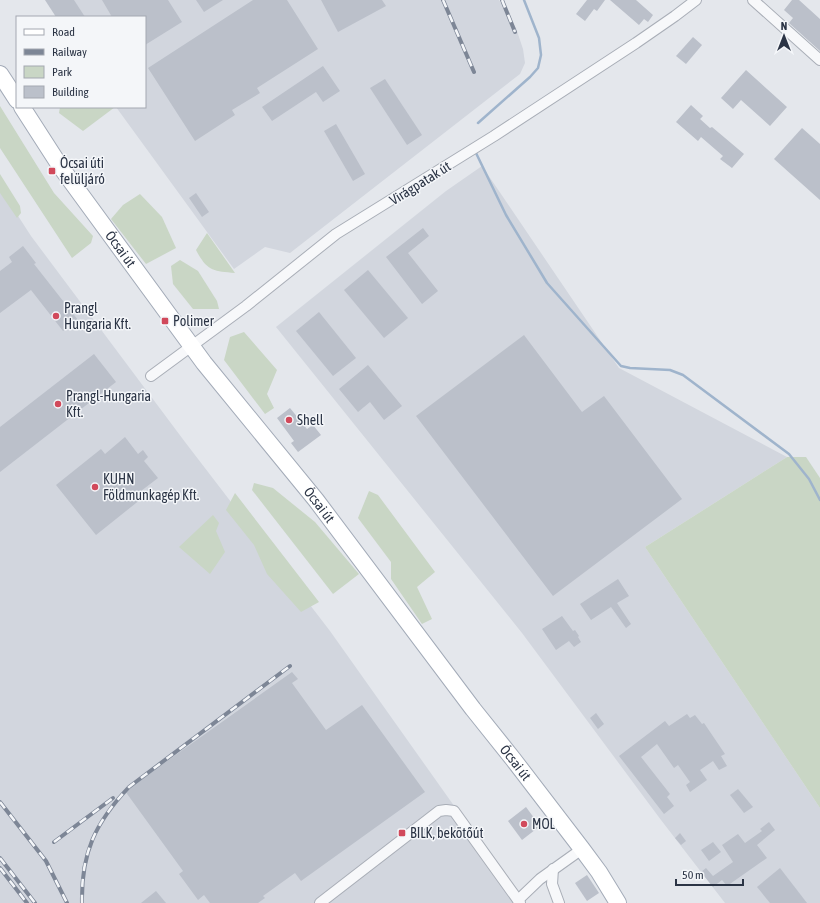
<svg xmlns="http://www.w3.org/2000/svg" width="820" height="903" font-family="'Asap Condensed',sans-serif">
<rect width="100%" height="100%" fill="#e4e7ec"/>
<g fill="#d2d6de">
<path d="M47,0H499L516,28L523,49L525,63L520,74L290,253L265,247L234,269L116,107H145V17H57Z"/>
<path d="M482,166L619,368L787,457L645,547L820,808V903H725L661,820L522,633L276,327L446,191Z"/>
<path d="M0,188L31,236L185,442L330,631L523,903H0Z"/>
</g>
<g fill="#c9d6c5">
<path d="M0,106L54,193L93,236L91,243L72,258L0,148Z"/>
<path d="M60,107H115L83,131L59,113Z"/>
<path d="M0,174L20,206L21,213L17,218L0,193Z"/>
<path d="M140,194L162,217L176,248L146,264L111,219L123,205Z"/>
<path d="M207,233L235,273C213,271 207,271 196,250Z"/>
<path d="M180,260L198,271L217,301L219,309H193L173,284L171,266Z"/>
<path d="M244,332L277,370L267,394L274,408L265,414L224,360L230,337Z"/>
<path d="M787,457H806L820,478V808L645,547Z"/>
<path d="M254,483L273,488L315,522L359,574L333,594L252,490Z"/>
<path d="M369,491L378,495L435,572L417,587L432,619L422,624L391,579V562L358,518Z"/>
<path d="M235,493L319,602L301,612L267,574L254,545L226,510Z"/>
<path d="M213,515L219,523L216,531L225,552L210,574L179,547Z"/>
</g>
<g fill="none" stroke-linecap="round" stroke-linejoin="round">
<g stroke="#9fb4cc" stroke-width="2.5">
<path d="M478,123L530,77L538,68L541,55L539,38L524,0"/>
<path d="M476,153L506,215L547,283L621,366L630,368L670,370L683,375L789,454L809,479L820,500"/>
</g>
</g>
<g fill="#bbc0ca">
<path d="M45,0H74L85,17H56Z"/>
<path d="M102,0H168L182,22L145,45V17H112Z"/>
<path d="M196,0H223L204,12Z"/>
<path d="M253,0H287L318,49L257,88L260,93L232,110L235,115L195,141L148,68Z"/>
<path d="M321,0H382L386,6L338,32Z"/>
<path d="M587,0H605L597,11L594,9L585,21L576,14Z"/>
<path d="M610,0H636L653,15L648,22L644,19L639,25Z"/>
<path d="M792,0H799L820,19V51L789,23L793,18L784,10Z"/>
<path d="M693,37L702,45L686,64L676,56Z"/>
<path d="M323,66L340,91L323,102L316,92L272,121L262,107Z"/>
<path d="M746,70L787,107L770,126L741,100L733,109L721,98Z"/>
<path d="M385,79L422,135L407,145L370,88Z"/>
<path d="M691,105L703,116L700,119L710,128L712,127L744,154L732,168L720,159L723,156L701,137L698,141L676,122Z"/>
<path d="M336,124L365,174L353,181L324,131Z"/>
<path d="M802,128L820,144V200L774,159Z"/>
<path d="M196,193L209,212L202,217L189,198Z"/>
<path d="M423,228L429,236L408,253L438,291L422,304L386,257Z"/>
<path d="M23,246L36,263L34,264L78,320L63,331L31,290L0,313V271L12,262L9,257Z"/>
<path d="M368,270L408,318L384,338L344,290Z"/>
<path d="M319,312L356,358L333,376L296,331Z"/>
<path d="M524,335L582,412L604,396L682,499L553,596L416,416Z"/>
<path d="M94,354L116,382L0,472V427Z"/>
<path d="M368,365L402,406L384,420L370,402L358,412L339,389Z"/>
<path d="M290,408L307,429L313,425L321,435L298,452L291,443L294,441L277,418Z"/>
<path d="M125,437L138,454L143,450L148,457L144,461L158,478L137,494L141,499L96,535L56,485L101,449L105,454Z"/>
<path d="M618,579L629,596L617,603L631,624L626,628L611,607L591,620L580,604Z"/>
<path d="M562,616L573,631L575,630L579,636L578,637L581,642L574,647L569,641L556,650L542,629Z"/>
<path d="M292,672L298,679L292,683L326,730L362,705L425,792L301,881L295,873L263,896L265,898L258,903H210L204,895L198,900L179,874L183,871L125,791Z"/>
<path d="M596,713L604,724L598,729L590,718Z"/>
<path d="M687,714L690,718L695,715L702,724L704,723L725,754L721,756L727,766L719,770L713,761L700,770L707,780L690,792L686,785L690,782L678,765L674,768L657,744L641,757L670,794L667,797L674,806L664,814L619,756L665,721L669,726Z"/>
<path d="M738,789L753,807L744,813L730,795Z"/>
<path d="M526,807L540,826L522,840L508,821Z"/>
<path d="M769,822L775,830L757,845L767,858L727,886L722,880L713,887L701,872L706,868L713,876L733,862L722,845L738,834L745,843L762,831L760,829Z"/>
<path d="M680,833L686,841L681,845L675,838Z"/>
<path d="M713,842L721,852L709,861L701,850Z"/>
<path d="M780,868L807,903H770L757,887Z"/>
<path d="M587,875L599,893L587,901L575,883Z"/>
<path d="M156,891L166,903H141Z"/>
</g>
<g fill="none" stroke-linecap="round" stroke-linejoin="round">
<g stroke="#a9aeb7" stroke-width="12">
<g id="street">
<path d="M753,0L820,60"/>
<path d="M151,376L246,306L336,234L494,136L636,43L675,16L696,0"/>
<path d="M553,869L552,884L559,903"/>
<path d="M518,900L540,879L582,849"/>
<path d="M320,903L439,811L446,810L454,811L520,903"/>
</g>
</g>
<g stroke="#a3abb8" stroke-width="18">
<g id="primary">
<path d="M0,74L17,100"/>
<path id="s1" d="M22,107L60,166L204,363L316,500L473,709L513,759L582,849L599,872L618,903"/>
</g>
</g>
<use href="#street" stroke="#f7f8fa" stroke-width="10"/>
<use href="#primary" stroke="#fff" stroke-width="16"/>
<g stroke="#7d8696" stroke-width="4">
<g id="rail">
<path d="M443,0L474,72"/>
<path d="M502,0L515,32"/>
<path d="M0,802L46,861L67,903"/>
<path d="M54,842L113,798"/>
<path d="M0,858L35,903"/>
<path d="M0,868L27,903"/>
<path d="M82,903C81,853 95,823 129,787L290,666"/>
</g>
</g>
<use href="#rail" stroke="#f4f6f9" stroke-width="2.5" stroke-dasharray="8" stroke-linecap="butt"/>
</g>
<g fill="#d1495b" stroke="#f4f6f9" stroke-width="1.5">
<rect x="48" y="167" width="8" height="8" rx="2"/>
<circle cx="56" cy="316" r="4"/>
<rect x="161" y="317" width="8" height="8" rx="2"/>
<circle cx="58" cy="404" r="4"/>
<circle cx="289" cy="420" r="4"/>
<circle cx="95" cy="487" r="4"/>
<circle cx="524" cy="824" r="4"/>
<rect x="398" y="829" width="8" height="8" rx="2"/>
</g>
<g text-anchor="middle" dominant-baseline="central" stroke-width="3" stroke-linejoin="round" paint-order="stroke">
<g font-size="14" fill="#2b3445" stroke="#f4f6f9" text-anchor="start">
<text x="60" y="163">Ócsai úti<tspan x="60" dy="16">felüljáró</tspan></text>
<text x="64" y="308">Prangl<tspan x="64" dy="16">Hungaria Kft.</tspan></text>
<text x="173" y="321">Polimer</text>
<text x="66" y="396">Prangl-Hungaria<tspan x="66" dy="16">Kft.</tspan></text>
<text x="297" y="420">Shell</text>
<text x="103" y="479">KUHN<tspan x="103" dy="16">Földmunkagép Kft.</tspan></text>
<text x="532" y="824">MOL</text>
<text x="410" y="833">BILK, bekötőút</text>
</g>
<g font-size="14" fill="#2b3445" stroke="#f4f6f9">
<text transform="translate(420 183) rotate(-32)">Virágpatak út</text>
<text stroke="none"><textPath href="#s1" startOffset="173">Ócsai út</textPath></text>
<text stroke="none"><textPath href="#s1" startOffset="497">Ócsai út</textPath></text>
<text stroke="none"><textPath href="#s1" startOffset="821">Ócsai út</textPath></text>
</g>
</g>
<rect x="16" y="16" width="130" height="92" fill="#f4f6f9" stroke="#a4a8b1"/>
<rect x="24" y="29" width="20" height="6" fill="#ffffff" stroke="#a4a8b1"/>
<text x="52" y="36" font-size="12" fill="#2b3445">Road</text>
<rect x="24" y="49" width="20" height="6" fill="#7d8696" stroke="#a4a8b1"/>
<text x="52" y="56" font-size="12" fill="#2b3445">Railway</text>
<rect x="24" y="66" width="20" height="12" fill="#c9d6c5" stroke="#a4a8b1"/>
<text x="52" y="76" font-size="12" fill="#2b3445">Park</text>
<rect x="24" y="86" width="20" height="12" fill="#bbc0ca" stroke="#a4a8b1"/>
<text x="52" y="96" font-size="12" fill="#2b3445">Building</text>
<g transform="translate(784 36)" stroke="#f4f6f9" stroke-width="3" paint-order="stroke">
<path d="M0-3L7 15L0 10L-7 15Z" fill="#2b3445"/>
<text y="-6" font-size="11" font-weight="bold" text-anchor="middle" fill="#2b3445">N</text>
</g>
<path d="M676 879v6h67v-6" fill="none" stroke="#2b3445" stroke-width="2"/>
<text x="682" y="879" font-size="12" fill="#2b3445" stroke="#f4f6f9" stroke-width="3" paint-order="stroke">50 m</text>
</svg>
